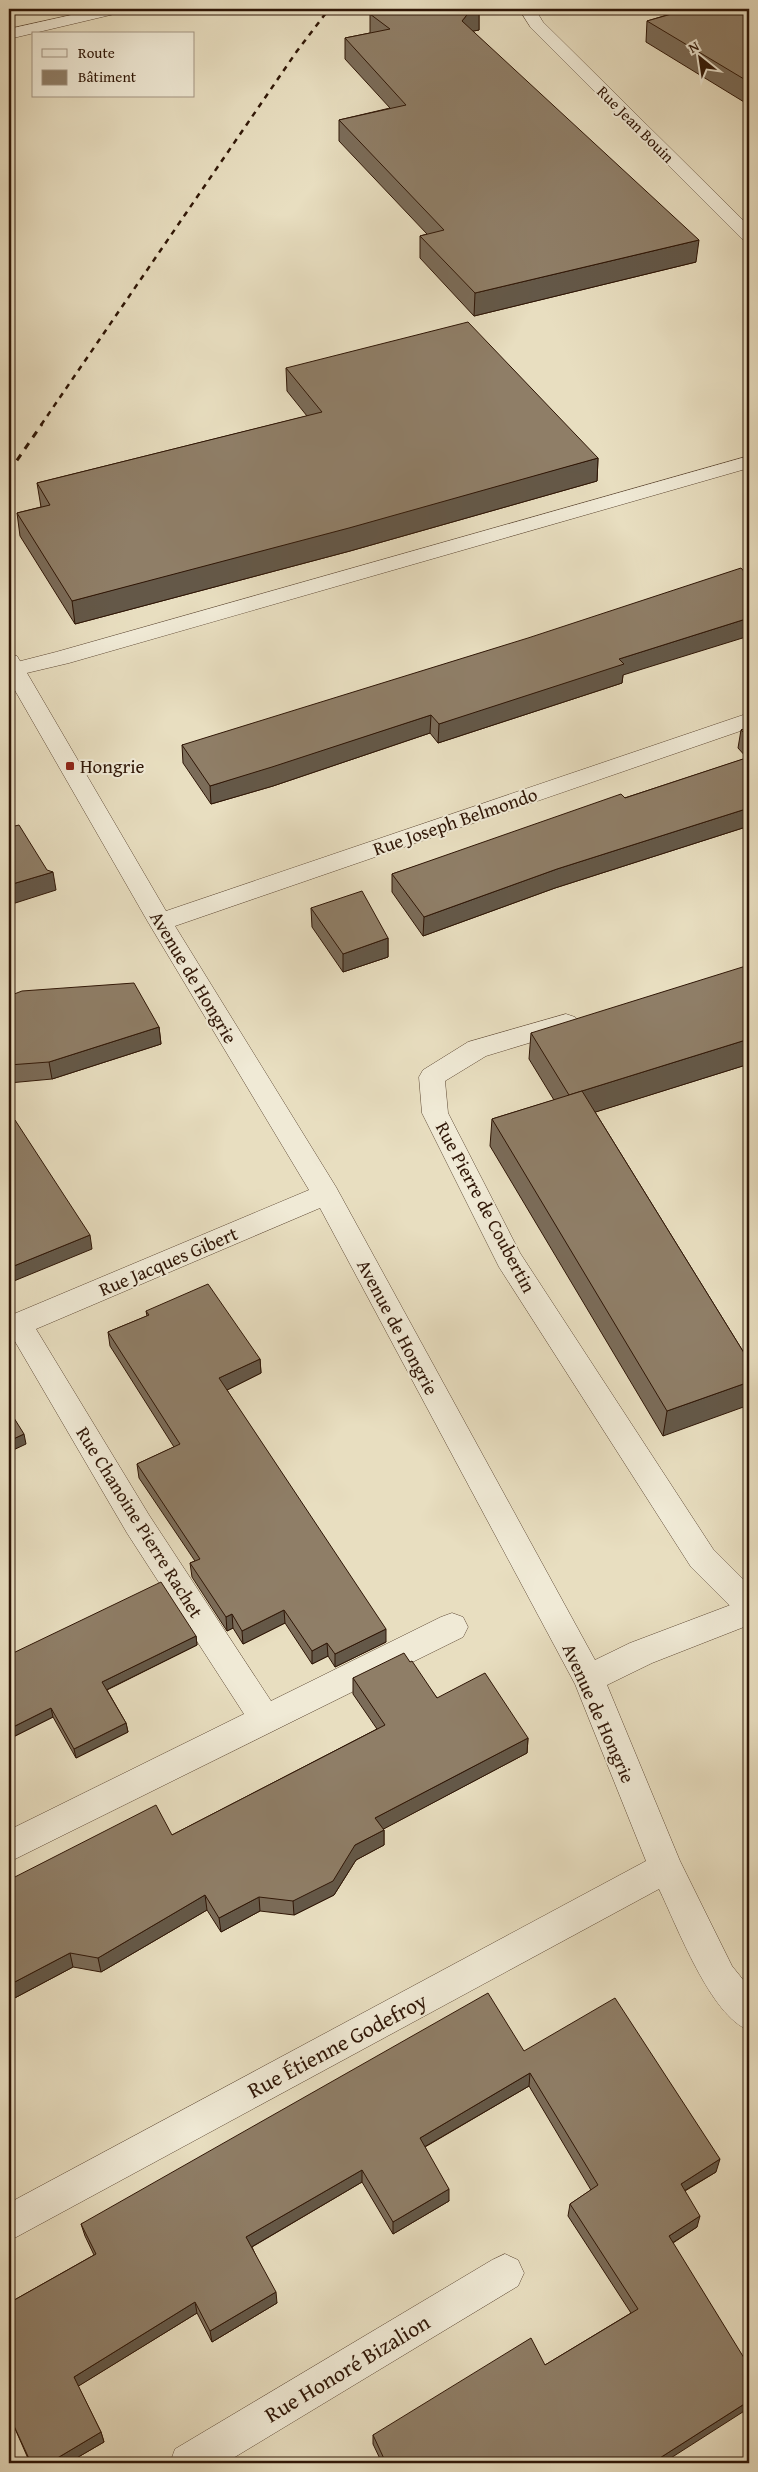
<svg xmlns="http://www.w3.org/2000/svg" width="758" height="2472" font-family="'Gentium Book Plus',serif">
<rect width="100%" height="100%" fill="#e8dec0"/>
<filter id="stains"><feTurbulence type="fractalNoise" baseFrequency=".004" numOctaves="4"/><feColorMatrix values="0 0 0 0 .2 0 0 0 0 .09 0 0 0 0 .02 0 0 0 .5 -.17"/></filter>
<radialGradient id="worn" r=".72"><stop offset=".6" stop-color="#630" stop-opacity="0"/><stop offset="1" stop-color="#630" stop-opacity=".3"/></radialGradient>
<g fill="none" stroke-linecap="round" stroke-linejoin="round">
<g stroke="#5d4834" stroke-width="1">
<g id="lane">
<path d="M98,9H125L123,12L9,39V29Z"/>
<path d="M749,456V468L69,663L14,676L9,674V664L56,652Z"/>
<path d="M566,1014L575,1017L579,1023L575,1029L486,1056L445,1081L448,1113L520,1253L713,1549L749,1585V1618L738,1614L691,1567L499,1267L422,1113L419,1077L423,1070L468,1042Z"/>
<path d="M505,2254L518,2260L524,2273L518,2286L225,2463H170L175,2449L492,2260Z"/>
</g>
</g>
<g stroke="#5d4834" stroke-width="1">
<g id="street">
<path d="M519,9H535L543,22L749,226V241L743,240L531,28Z"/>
<path d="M9,654L17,656L20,661L166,911L749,713V728L175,926L336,1187L595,1660L630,1643L749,1598V1625L652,1663L607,1685L680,1861L732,1966L749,1987V2030C711,2017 677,1926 659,1889L9,2241V2203L646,1861L575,1684L320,1208L36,1329L149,1515L271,1701L441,1617L452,1613L463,1617L468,1627L463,1637L9,1862V1830L244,1714L127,1533L13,1338L9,1339V1316L309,1190L148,922L9,680Z"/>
</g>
</g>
<use href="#lane" fill="#f0ead6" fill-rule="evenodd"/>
<use href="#street" fill="#f0ead6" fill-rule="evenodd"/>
<path stroke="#2f1606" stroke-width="2.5" stroke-dasharray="5.5 5.5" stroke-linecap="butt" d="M41,425L297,51L329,9"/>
<path stroke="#2f1606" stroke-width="3" stroke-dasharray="7 7" stroke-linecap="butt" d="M9,472L42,424"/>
</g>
<g fill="#7b6c59" stroke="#2f1606">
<path d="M479,9V30L473,31L696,262L474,316L420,258V236L427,234L339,141V120L390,108L345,59V38L370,33V14Z"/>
<path d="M656,9H749V105L646,42L647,21L667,15Z"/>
<path d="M286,368L598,458L597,481L350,551L75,624L20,536L17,513L41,507L37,483L307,416L287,391Z"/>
<path d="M623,675L622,683L438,743L430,733L273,786L211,804L183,763L182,745Z"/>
<path d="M749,727V826L555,888L423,936L392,892V874L747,758L738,748L741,730Z"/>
<path d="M311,908L388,938V957L343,972L312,927Z"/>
<path d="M9,996L159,1027L161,1044L52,1079L9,1083Z"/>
<path d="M531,1033L749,1064L595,1112L749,1361L663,1436L490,1146L492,1119L554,1100L529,1059Z"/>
<path d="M146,1311L260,1359L261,1373L227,1390L386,1642L335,1667L328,1656L312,1664L285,1623L243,1644L233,1628L227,1631L192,1577L190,1563L195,1561L139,1478L137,1464L174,1447L110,1346L108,1332L147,1316Z"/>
<path d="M196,1636L197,1645L107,1690L126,1723L128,1732L76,1758L53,1717L9,1739V1655Z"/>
<path d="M410,1662L437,1698L528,1738L527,1753L383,1829L384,1830V1845L356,1860L334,1895L294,1915L260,1911L221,1932L207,1910L101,1972L73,1967L9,2001L172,1835L377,1729L353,1694V1678Z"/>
<path d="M524,2051L716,2172L685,2191L697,2227L673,2243L663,2463H382L373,2444V2435L545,2365L631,2313L568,2216L570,2204L591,2190L529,2086L425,2147L449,2201L393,2234L362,2182L252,2247L277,2303L212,2342L197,2313L78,2386L101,2432L104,2442L68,2463H30L13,2424L9,2427V2303L94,2255L85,2236L81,2224Z"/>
</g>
<g fill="#645848" stroke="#2f1606">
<path d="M479,9V30L469,32L462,21L470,11Z"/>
<path d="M699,240L696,262L474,316L475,293Z"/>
<path d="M598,458L597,481L350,551L75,624L72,601Z"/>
<path d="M749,618V636L623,675L622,683L438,743L439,724L619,659Z"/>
<path d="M431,715L430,733L273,786L211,804L210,786Z"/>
<path d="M749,808V826L555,888L423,936L424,917L557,869Z"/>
<path d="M53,872L56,890L9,905V885Z"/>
<path d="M388,938V957L343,972V954Z"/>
<path d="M159,1027L161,1044L52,1079L49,1062Z"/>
<path d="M749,1039V1064L567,1121L569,1095Z"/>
<path d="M90,1235L92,1249L9,1283V1268Z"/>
<path d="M260,1359L261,1373L221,1393L219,1378Z"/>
<path d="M749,1382V1405L663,1436L667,1411Z"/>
<path d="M24,1434L26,1444L9,1452V1441Z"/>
<path d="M284,1610L285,1623L243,1644L242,1631Z"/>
<path d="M232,1614L233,1628L227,1631L226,1617Z"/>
<path d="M386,1629V1642L335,1667V1654Z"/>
<path d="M196,1636L197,1645L104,1691L102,1682Z"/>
<path d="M327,1643L328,1656L312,1664V1651Z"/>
<path d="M51,1708L53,1717L9,1739V1729Z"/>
<path d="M126,1723L128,1732L76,1758L74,1749Z"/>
<path d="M528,1738L527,1753L376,1833L375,1818Z"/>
<path d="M384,1830V1845L356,1860L334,1895L294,1915L293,1901L355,1845Z"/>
<path d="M205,1895L207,1910L101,1972L98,1958Z"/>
<path d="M259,1897L260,1911L221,1932L219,1918Z"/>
<path d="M70,1953L73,1967L9,2001V1985Z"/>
<path d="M530,2073L529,2086L419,2150L420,2138Z"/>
<path d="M720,2159L716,2172L677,2195L681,2184Z"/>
<path d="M362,2170V2182L248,2249L246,2237Z"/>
<path d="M449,2189V2201L393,2234V2222Z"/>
<path d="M700,2216L697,2227L666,2247L669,2236Z"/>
<path d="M276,2292L277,2303L212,2342L210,2331Z"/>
<path d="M195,2302L197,2313L77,2387L74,2377Z"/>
<path d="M749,2401V2408L663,2463H652Z"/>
<path d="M9,2415L13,2424L9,2427Z"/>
<path d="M101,2432L104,2442L68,2463H49Z"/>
</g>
<g fill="#8f7e67" stroke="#2f1606">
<path d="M374,9H479L470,11L462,21L699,240L475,293L420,236L444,230L339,120L406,105L345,38L390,29L370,14Z"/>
<path d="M689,9H749V82L647,21Z"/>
<path d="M468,322L598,458L349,528L72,601L17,513L50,505L37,483L322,412L286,368Z"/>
<path d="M741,568L749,577V618L619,659L624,664L439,724L431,715L272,767L210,786L182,745L528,638Z"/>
<path d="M749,727V738L741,730Z"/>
<path d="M749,757V808L557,869L424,917L392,874L621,794L625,798Z"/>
<path d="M9,816L15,826L19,825L47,870L53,872L9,885Z"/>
<path d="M362,891L388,938L343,954L311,908Z"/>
<path d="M749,965V1039L569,1095L531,1033Z"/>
<path d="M134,983L159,1027L49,1062L9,1065V996L22,991Z"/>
<path d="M582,1091L749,1361V1382L667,1411L492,1119Z"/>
<path d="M15,1120L90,1235L9,1268V1123Z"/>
<path d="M208,1284L260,1359L219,1378L386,1629L335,1654L327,1643L312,1651L284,1610L242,1631L232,1614L226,1617L190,1563L200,1559L137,1464L180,1444L108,1332L149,1315L146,1311Z"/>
<path d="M9,1410L24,1434L9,1441Z"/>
<path d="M161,1582L196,1636L102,1682L126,1723L74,1749L51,1708L9,1729V1655Z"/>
<path d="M404,1653L410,1662L412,1661L437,1698L485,1673L528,1738L375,1818L384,1830L355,1845L333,1881L293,1901L259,1897L219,1918L205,1895L98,1958L70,1953L9,1985V1880L156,1805L172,1835L385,1725L353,1678Z"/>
<path d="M488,1993L524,2051L615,1998L720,2159L681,2184L700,2216L669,2236L749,2366V2401L652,2463H386L373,2435L531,2338L545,2365L638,2309L570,2204L598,2185L530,2073L420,2138L449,2189L393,2222L362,2170L246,2237L276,2292L210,2331L195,2302L74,2377L101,2432L49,2463H31L9,2415V2303L96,2254L81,2224Z"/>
</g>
<rect fill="#8f2418" stroke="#f0ead6" stroke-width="2" x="65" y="761" width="10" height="10" rx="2.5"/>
<g text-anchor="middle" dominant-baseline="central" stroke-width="4" stroke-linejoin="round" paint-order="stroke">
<g font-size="16" fill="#2f1606" stroke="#f0ead6">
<text transform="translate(636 124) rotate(45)">Rue Jean Bouin</text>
</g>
<g font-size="19" fill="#2f1606" stroke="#f0ead6" text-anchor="start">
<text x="80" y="766">Hongrie</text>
</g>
<g font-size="19" fill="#2f1606" stroke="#f0ead6">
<text transform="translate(455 821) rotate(-19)">Rue Joseph Belmondo</text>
<text transform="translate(194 977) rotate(59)">Avenue de Hongrie</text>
<text transform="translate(486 1207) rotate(62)">Rue Pierre de Coubertin</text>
<text transform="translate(168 1261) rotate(-23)">Rue Jacques Gibert</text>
<text transform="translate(398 1327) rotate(62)">Avenue de Hongrie</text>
<text transform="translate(140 1522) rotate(58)">Rue Chanoine Pierre Rachet</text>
<text transform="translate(599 1713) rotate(66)">Avenue de Hongrie</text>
</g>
<g font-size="22" fill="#2f1606" stroke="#f0ead6">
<text transform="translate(337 2045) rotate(-28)">Rue Étienne Godefroy</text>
<text transform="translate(347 2368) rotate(-31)">Rue Honoré Bizalion</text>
</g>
</g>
<rect width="758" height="2472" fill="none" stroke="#e8dec0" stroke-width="30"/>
<rect x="10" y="10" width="738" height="2452" fill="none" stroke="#2f1606" stroke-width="2.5"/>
<rect x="15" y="15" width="728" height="2442" fill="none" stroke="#2f1606"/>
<rect x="32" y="32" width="162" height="65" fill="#f0ead6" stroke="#a39583"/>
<rect x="42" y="49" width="25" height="8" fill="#f0ead6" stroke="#a39583"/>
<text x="78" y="58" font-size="15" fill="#2f1606">Route</text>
<rect x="42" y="70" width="25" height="15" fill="#8f7e67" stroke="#a39583"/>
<text x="78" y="82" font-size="15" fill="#2f1606">Bâtiment</text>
<g transform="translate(700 58) rotate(330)" stroke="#f0ead6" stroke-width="4" paint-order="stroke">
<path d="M0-4L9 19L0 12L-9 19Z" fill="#2f1606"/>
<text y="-8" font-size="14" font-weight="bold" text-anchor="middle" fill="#2f1606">N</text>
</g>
<rect width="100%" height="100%" filter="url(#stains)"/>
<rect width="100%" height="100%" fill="url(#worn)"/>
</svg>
